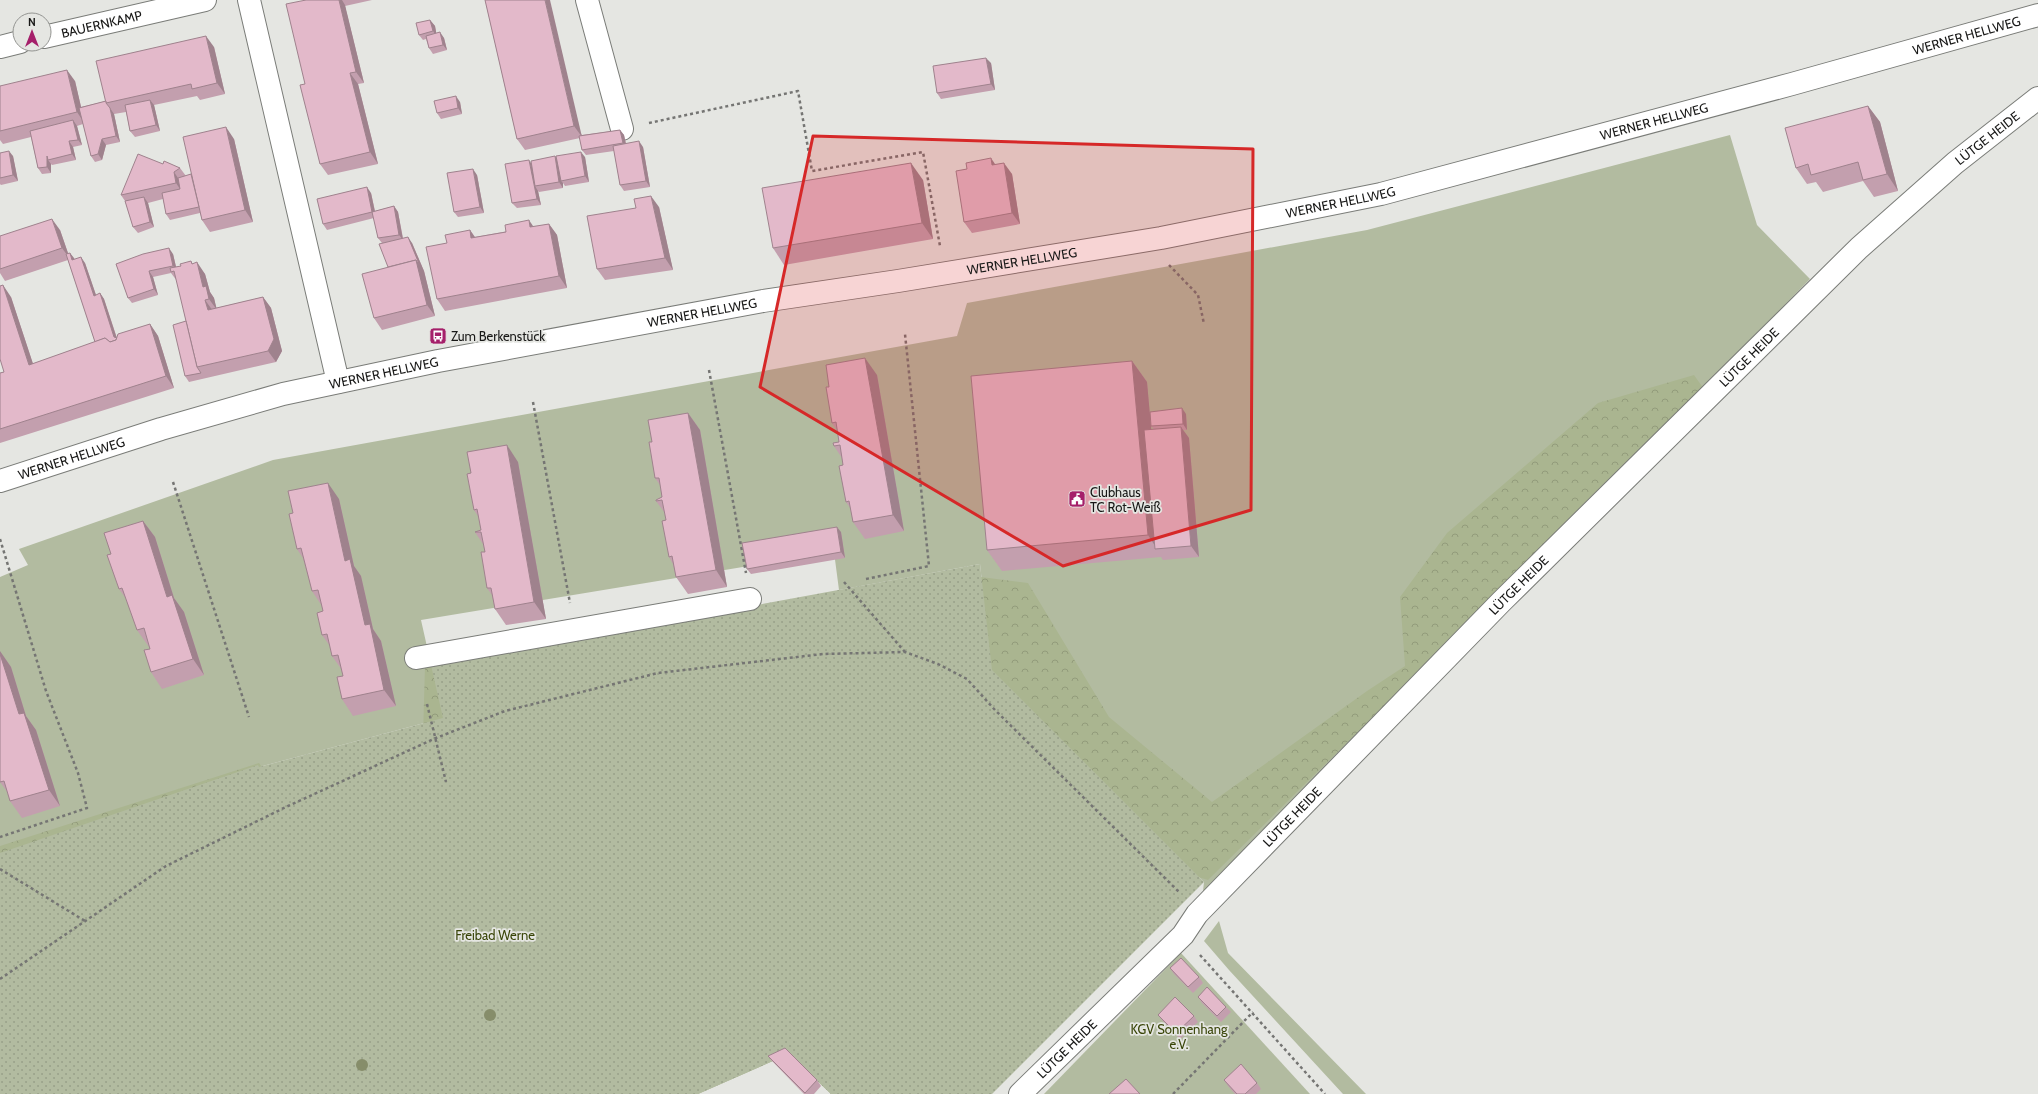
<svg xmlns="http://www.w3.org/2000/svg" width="2038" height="1094" font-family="Cabin,sans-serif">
<defs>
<pattern id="forest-crowns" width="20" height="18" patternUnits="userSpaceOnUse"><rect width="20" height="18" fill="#aab590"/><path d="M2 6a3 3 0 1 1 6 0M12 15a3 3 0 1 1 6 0" fill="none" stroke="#929b7b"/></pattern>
<pattern id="park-dots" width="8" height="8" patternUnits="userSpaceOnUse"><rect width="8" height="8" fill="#b2bba0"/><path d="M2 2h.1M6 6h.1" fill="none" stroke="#98a089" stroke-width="1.8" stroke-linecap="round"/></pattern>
</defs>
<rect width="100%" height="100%" fill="#e5e6e2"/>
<g fill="#b2bba0">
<path d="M1730,135L1757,225L1810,279L1202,900L1204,882L992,670L980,564L839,590L834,552L421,620L443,718L259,767L0,853V577L28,565L19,549L273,460L957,336L967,303L1367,230Z"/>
<path d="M1219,921L1228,953L1366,1094H1343L1229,970L1204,941Z"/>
<path d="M1181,953L1310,1094H1044Z"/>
</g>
<path fill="url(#forest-crowns)" d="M1694,375L1704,389L1208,880L1168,868L831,1094L789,1054L698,1094L0,1026V846L259,763L277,789L423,736L425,665L950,573L1028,583L1109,717L1212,802L1367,691L1405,666L1400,597L1447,533L1598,403Z"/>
<path fill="url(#park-dots)" d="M980,564L992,670L1204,882L992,1094H831L789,1054L698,1094H0V853L258,765L259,767L443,718L431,665Z"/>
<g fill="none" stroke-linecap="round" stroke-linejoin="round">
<g stroke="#7a7c78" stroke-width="24">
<g id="minor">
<path d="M249,0L338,382"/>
<path d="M587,0L622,129"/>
<path id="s1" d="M44,37L205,0"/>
<path d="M0,47L20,42"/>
<path d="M416,658L750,599"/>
<path id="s2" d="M1020,1094L1183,935L1197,914L1501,602L1859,248L1955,163L2038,98"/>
</g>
</g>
<g stroke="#7a7c78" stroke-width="24">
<g id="major">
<path id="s3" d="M0,481L161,429L283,394L438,361L763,301L898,281L1161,238L1381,194L1792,84L2038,15"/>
</g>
</g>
<g stroke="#757573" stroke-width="2.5" stroke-dasharray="3 3" stroke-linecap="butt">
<path d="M649,123L798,91L812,171L923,152L940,246"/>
<path d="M1169,265L1198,295L1204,324"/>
<path d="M709,370L746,573"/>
<path d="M533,402L570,603"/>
<path d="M173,482L249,717"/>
<path d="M0,539L46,691L78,773L87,808L0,837"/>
<path d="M866,579L929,566L905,334"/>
<path d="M844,582L905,652"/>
<path d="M427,704L446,782"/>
<path d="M0,869L85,921"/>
<path d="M1200,955L1325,1094"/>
<path d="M0,979L166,866L288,806L436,738L505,711L658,673L823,654L905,652L938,664L967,679L995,710L1180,893"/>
<path d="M1173,1094L1253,1012"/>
</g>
<use href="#minor" stroke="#fff" stroke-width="22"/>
<use href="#major" stroke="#fff" stroke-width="22"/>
</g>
<g fill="#868d6a">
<circle cx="490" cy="1015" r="6"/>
<circle cx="362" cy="1065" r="6"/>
</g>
<g fill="#c39fae">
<path d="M304,0H372L345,6L364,83L358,84L378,164L328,175L320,164L305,84Z"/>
<path d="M485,0L582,135L620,130L624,135L626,144L643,147L650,187L624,191L620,185L614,151L586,155L582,150L580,138L525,150L517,139Z"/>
<path d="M430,20L435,26L436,33L444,38L447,50L433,54L429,48L426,39L423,40L419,35Z"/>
<path d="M214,47L225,94L200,100L197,96L154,105L160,131L135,137L130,131L126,112L114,114L120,142L106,145L102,160L95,162L91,156L83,124L77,126L82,145L73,147L76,160L52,165L51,164V173L42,174L38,168L31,137L3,144L0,140V86L75,81L81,107L106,101Z"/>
<path d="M991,63L995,90L941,99L937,93Z"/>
<path d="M460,102L462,114L441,119L437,113Z"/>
<path d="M1868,106L1880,122L1898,191L1874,197L1863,181L1823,192L1816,182L1807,184L1796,168Z"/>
<path d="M234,139L253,222L210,232L202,220L200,213L170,220L166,214L163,199L148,203L154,227L138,233L133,227L125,201L121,195L163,164L180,168L186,176L191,174Z"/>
<path d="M0,153L13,156L18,181L1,185L0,184Z"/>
<path d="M555,156L557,159L585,157L589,182L565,186L563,183V188L539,192L538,191L541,205L517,208L512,203L531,164Z"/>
<path d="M996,164L1012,174L1020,224L972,233L964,222Z"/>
<path d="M477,175L484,213L458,217L454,212Z"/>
<path d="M923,180L933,239L784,265L773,248Z"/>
<path d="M371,193L375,211L394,206L398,212L403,238L412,243L424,271L435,316L382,330L374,318L388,267L382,243L378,238L374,218L327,230L323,224Z"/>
<path d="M659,207L673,270L605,280L597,269Z"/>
<path d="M549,224L557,235L567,288L445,311L437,299L447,243L470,230L475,237Z"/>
<path d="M60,230L68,253H70L74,259L85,263L96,295L100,293L104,299L117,338L150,324L158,336L174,388L0,443V373L4,372L11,297L33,364L95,342L68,260L5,281L0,273V236Z"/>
<path d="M173,254L176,267L181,266L191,261L192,263L205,274L210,292L214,298L216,308L263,297L271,308L282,351L276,362L189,382L185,376L186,321L177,281L171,273L153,277L158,295L132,303L128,298L116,264Z"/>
<path d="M1132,361L1147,382L1151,430L1154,429L1151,426L1186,414L1187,430H1183L1189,438L1199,557L1163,560L1161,557L1002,571L987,550Z"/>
<path d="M877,375L904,531L865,539L853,522L851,509L846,502L843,465L842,458L834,446L839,442L837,430L832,423Z"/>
<path d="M688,413L700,430L727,587L688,594L676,577L673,564L669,557L666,520L665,513L656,501L662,497L660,485L655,478L652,442Z"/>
<path d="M518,462L546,619L506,625L495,609L492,595L487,588L485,552L483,544L475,532L481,530L478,516L474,510Z"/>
<path d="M339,499L354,566L361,576L373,629L381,641L396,706L353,716L342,699L343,676L342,670L332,656L330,646L322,635L323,611L322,606L312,591L303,558L297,549Z"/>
<path d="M143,521L155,537L174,598L184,612L204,675L162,689L151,672L150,649V647H149L137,630L127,600L119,589L111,554Z"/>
<path d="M841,532L845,558L751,574L747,569Z"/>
<path d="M1,653L11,667L26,716L36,730L60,806L22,818L10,801L8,793L0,782Z"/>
<path d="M1170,968L1199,977L1203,983L1193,993L1174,974Z"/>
<path d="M1198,997L1226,1007L1231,1012L1221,1022L1202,1003Z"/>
<path d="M1158,1015L1194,1016L1198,1022L1180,1039L1162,1020Z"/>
<path d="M768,1056L817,1080L821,1086L814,1094H804L772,1061Z"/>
<path d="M1224,1080L1257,1083L1261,1089L1256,1094H1235L1228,1086Z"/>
</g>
<g fill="#9f828d">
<path d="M339,0H342L345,5L364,83L356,72Z"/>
<path d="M545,0H550L582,137L574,126Z"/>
<path d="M430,20L435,26L437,37L433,31Z"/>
<path d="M440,32L444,38L447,50L443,45Z"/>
<path d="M206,36L214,47L225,94L217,83Z"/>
<path d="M986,58L991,63L995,90L991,84Z"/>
<path d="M67,70L75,81L85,124L77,112Z"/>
<path d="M350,73L358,84L378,164L370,152Z"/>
<path d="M456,96L460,102L462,114L458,108Z"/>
<path d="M150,100L154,105L160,131L156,125Z"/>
<path d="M1868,106L1880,122L1898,191L1887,174Z"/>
<path d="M110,108L114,114L120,142L116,136Z"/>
<path d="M73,120L77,126L82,145L78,140Z"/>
<path d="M226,127L234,139L253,222L245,210Z"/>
<path d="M620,130L624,135L627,149L623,143Z"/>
<path d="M102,139L106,145L102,160L98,154Z"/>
<path d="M69,141L73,147L76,160L72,154Z"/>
<path d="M639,141L643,147L650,187L646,181Z"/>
<path d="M9,151L13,156L18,181L13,175Z"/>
<path d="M581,152L585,157L589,182L585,176Z"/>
<path d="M47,156L48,160L51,164V173L47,167Z"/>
<path d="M555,156L559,162L561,181L563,183V188L559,182Z"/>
<path d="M991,158L999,170L992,165Z"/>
<path d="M529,160L533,166L535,186L538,191L541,205L537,199Z"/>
<path d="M911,163L923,180L933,239L922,223Z"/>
<path d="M1004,163L1012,174L1020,224L1012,213Z"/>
<path d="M473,169L477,175L484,213L480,207Z"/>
<path d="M174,172L182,184L184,195L176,183Z"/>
<path d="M367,187L371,193L376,217L372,212Z"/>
<path d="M651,196L659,207L673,270L665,258Z"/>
<path d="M144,197L148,203L154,227L150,222Z"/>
<path d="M394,206L398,212L403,240L399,235Z"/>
<path d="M52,219L60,230L70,259L62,248Z"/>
<path d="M529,220L537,232L530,227Z"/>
<path d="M549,224L557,235L567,288L559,276Z"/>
<path d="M470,230L478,242L471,238Z"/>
<path d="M408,237L412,243L424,271L435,316L427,305Z"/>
<path d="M169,248L173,254L177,271L173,266Z"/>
<path d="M70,253L74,258L77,266L72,260Z"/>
<path d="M81,257L85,263L98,301L94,296Z"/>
<path d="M197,262L205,274L210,292L214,298L217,310L209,299L203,287Z"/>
<path d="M149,271L153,277L158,295L154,289Z"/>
<path d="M3,285L11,297L37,376L29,365Z"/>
<path d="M100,293L104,299L118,342L114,337Z"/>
<path d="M263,297L271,308L282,351L276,362L268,351Z"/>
<path d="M205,300L213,311L208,310Z"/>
<path d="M150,324L158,336L174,388L166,376Z"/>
<path d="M865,358L877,375L904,531L893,515Z"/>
<path d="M1132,361L1147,382L1162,548L1157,549L1148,535Z"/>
<path d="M1182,408L1186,414L1187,430L1183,424Z"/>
<path d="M688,413L700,430L727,587L716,570Z"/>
<path d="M1181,427L1189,438L1199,557L1191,546Z"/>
<path d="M507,445L518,462L546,619L534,602Z"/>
<path d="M328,483L339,499L354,566L361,576L373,629L381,641L396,706L384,690L345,561Z"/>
<path d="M143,521L155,537L174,598L184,612L204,675L193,659L167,597Z"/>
<path d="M837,527L841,532L845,558L841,552Z"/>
<path d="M0,651L11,667L26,716L36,730L60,806L49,790L19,714L0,661Z"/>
</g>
<g fill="#e3b9ca" stroke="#9f828d">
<path d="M306,0H339L356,72L350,73L370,152L320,164L300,85L305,84L286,4Z"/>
<path d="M485,0H545L574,126L517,139Z"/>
<path d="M430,20L433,31L419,35L416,23Z"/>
<path d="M440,32L443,45L429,48L426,36Z"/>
<path d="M206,36L217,83L192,89L191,84L106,103L96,61Z"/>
<path d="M986,58L991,84L937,93L933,66Z"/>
<path d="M67,70L77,112L0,131V86Z"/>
<path d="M456,96L458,108L437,113L434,101Z"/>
<path d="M150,100L156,125L130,131L125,105Z"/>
<path d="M106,101V103L110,108L116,136L102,139L98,154L91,156L79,108Z"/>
<path d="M1868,106L1887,174L1863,180L1858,162L1811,175L1808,164L1796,168L1785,128Z"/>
<path d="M73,120L78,140L69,141L72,154L48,160L47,156V167L38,168L30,131Z"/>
<path d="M226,127L245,210L202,220L183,137Z"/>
<path d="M620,130L623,143L582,150L579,136Z"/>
<path d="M639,141L646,181L620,185L613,146Z"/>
<path d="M9,151L13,175L0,178V153Z"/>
<path d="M581,152L585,176L561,181L556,156Z"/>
<path d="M138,154L163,164L164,161L180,168L174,172L176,183L121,195Z"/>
<path d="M555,156L559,182L535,186L531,161Z"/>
<path d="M991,158L992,165L1004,163L1012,213L964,222L956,171L967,169L966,163Z"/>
<path d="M529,160L537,199L512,203L505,164Z"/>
<path d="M911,163L922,223L773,248L762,188Z"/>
<path d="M473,169L480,207L454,212L447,173Z"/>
<path d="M191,174L199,207L166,214L162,193L180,189L178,178Z"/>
<path d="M367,187L372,212L394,206L399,235L378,238L372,212L323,224L317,199Z"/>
<path d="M651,196L665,258L597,269L587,216L636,208L634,199Z"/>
<path d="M144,197L150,222L133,227L125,201Z"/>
<path d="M52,219L62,248L0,269V236Z"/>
<path d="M529,220L530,227L549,224L559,276L437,299L426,247L447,243L445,235L470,230L471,238L506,232L505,225Z"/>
<path d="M408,237L420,266L416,260L388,267L379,244Z"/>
<path d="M169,248L173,266L149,271L154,289L128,298L116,264L143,254Z"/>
<path d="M70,253L72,260L81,257L94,296L100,293L114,337L117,338L116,340L110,342L105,338L95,342L66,254Z"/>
<path d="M416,260L427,305L374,318L362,274Z"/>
<path d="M191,261L192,264L197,262L203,287L206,286L209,299L205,300L208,310L263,297L274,339L268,351L197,367L174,271L171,272L170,268L181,266L180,264Z"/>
<path d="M3,285L29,365L105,338L110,342L116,340L118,334L150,324L166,376L0,429V373L4,372L0,359V286Z"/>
<path d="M186,321L197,367L201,373L185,376L173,325Z"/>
<path d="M865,358L893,515L853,522L849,501L846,502L839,466L843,465L840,445L834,446L833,443L839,442L836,422L832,423L826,387H829L826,365Z"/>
<path d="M1132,361L1148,535L987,550L971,376Z"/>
<path d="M1182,408L1183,424L1151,426L1150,412Z"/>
<path d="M688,413L716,570L676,577L672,556L669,557L662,521L666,520L662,500L656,501V500L662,497L659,478H655L649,442H652L648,420Z"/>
<path d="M1181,427L1191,546L1155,549L1144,430Z"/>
<path d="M507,445L534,602L495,609L491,588H487L481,552H485L481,532H475L481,530L477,509L474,510L467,474L471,473L467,452Z"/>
<path d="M328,483L345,561L350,559L365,625L370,624L384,690L342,699L337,677L343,676L338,655L332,656L327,634L322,635L317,613L323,611L318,590L312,591L301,548L297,549L289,514L293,513L288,491Z"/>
<path d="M143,521L167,597L172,595L193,659L151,672L144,650L150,649L144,628L137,630L122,588L119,589L107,555L111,554L104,533Z"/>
<path d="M837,527L841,552L747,569L742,543Z"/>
<path d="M0,654L19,714L24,713L49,790L10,801L4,781L0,782Z"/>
<path d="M1181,958L1199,977L1188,987L1170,968Z"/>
<path d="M1207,987L1226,1007L1217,1016L1198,997Z"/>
<path d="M1175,997L1194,1016L1176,1033L1158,1015Z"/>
<path d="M785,1048L817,1080L805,1093L768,1056Z"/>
<path d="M1241,1064L1257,1083L1245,1094H1237L1224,1080Z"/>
<path d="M1126,1079L1140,1094H1109Z"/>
</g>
<path fill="#d62828" fill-opacity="0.2" stroke="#d62828" stroke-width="3" stroke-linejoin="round" d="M813,136L1253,149L1251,510L1063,566L760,387Z"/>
<defs>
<g id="bus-square" transform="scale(0.9)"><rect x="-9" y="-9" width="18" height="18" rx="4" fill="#a51f6a" stroke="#e5e6e2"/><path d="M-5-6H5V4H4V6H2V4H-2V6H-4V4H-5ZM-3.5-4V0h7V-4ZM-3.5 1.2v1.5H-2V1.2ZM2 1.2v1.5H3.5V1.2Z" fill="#fff"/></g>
<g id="civic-square" transform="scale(0.9)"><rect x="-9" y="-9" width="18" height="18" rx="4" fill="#a51f6a" stroke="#e5e6e2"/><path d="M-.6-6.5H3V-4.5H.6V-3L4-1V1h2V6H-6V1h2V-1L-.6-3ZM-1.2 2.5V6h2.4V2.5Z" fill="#fff"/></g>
</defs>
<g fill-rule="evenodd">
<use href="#bus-square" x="438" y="336"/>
<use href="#civic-square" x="1077" y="499"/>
</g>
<g text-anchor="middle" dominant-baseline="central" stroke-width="3.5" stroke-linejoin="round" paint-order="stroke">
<g font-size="13" fill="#181817" stroke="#e5e6e2">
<text stroke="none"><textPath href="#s1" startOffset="59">BAUERNKAMP</textPath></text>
<text stroke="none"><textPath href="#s3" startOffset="2019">WERNER HELLWEG</textPath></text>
<text stroke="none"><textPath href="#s3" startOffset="1695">WERNER HELLWEG</textPath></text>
<text stroke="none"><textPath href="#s2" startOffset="1361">LÜTGE HEIDE</textPath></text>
<text stroke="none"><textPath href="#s3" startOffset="1371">WERNER HELLWEG</textPath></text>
<text stroke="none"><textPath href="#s3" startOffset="1047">WERNER HELLWEG</textPath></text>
<text stroke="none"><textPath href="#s3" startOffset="723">WERNER HELLWEG</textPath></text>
<text stroke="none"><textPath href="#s2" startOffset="1037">LÜTGE HEIDE</textPath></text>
<text stroke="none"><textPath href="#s3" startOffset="399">WERNER HELLWEG</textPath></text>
<text stroke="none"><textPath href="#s3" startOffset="75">WERNER HELLWEG</textPath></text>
<text stroke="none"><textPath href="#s2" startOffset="713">LÜTGE HEIDE</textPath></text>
<text stroke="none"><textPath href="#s2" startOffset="389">LÜTGE HEIDE</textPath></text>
<text stroke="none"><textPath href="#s2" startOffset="65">LÜTGE HEIDE</textPath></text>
</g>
<g font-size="13" fill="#181817" stroke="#e5e6e2" text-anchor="start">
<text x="451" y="336">Zum Berkenstück</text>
<text x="1090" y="492">Clubhaus<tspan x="1090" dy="15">TC Rot-Weiß</tspan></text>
</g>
<g font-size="13" fill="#394508" stroke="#e5e6e2">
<text x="495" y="935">Freibad Werne</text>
<text x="1179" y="1029">KGV Sonnenhang<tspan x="1179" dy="15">e.V.</tspan></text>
</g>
</g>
<g transform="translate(32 32)"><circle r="19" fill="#e5e6e2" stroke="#939491"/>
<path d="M0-3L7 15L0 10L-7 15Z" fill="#a51f6a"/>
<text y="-6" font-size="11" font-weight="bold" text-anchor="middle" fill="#181817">N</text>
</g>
</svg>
